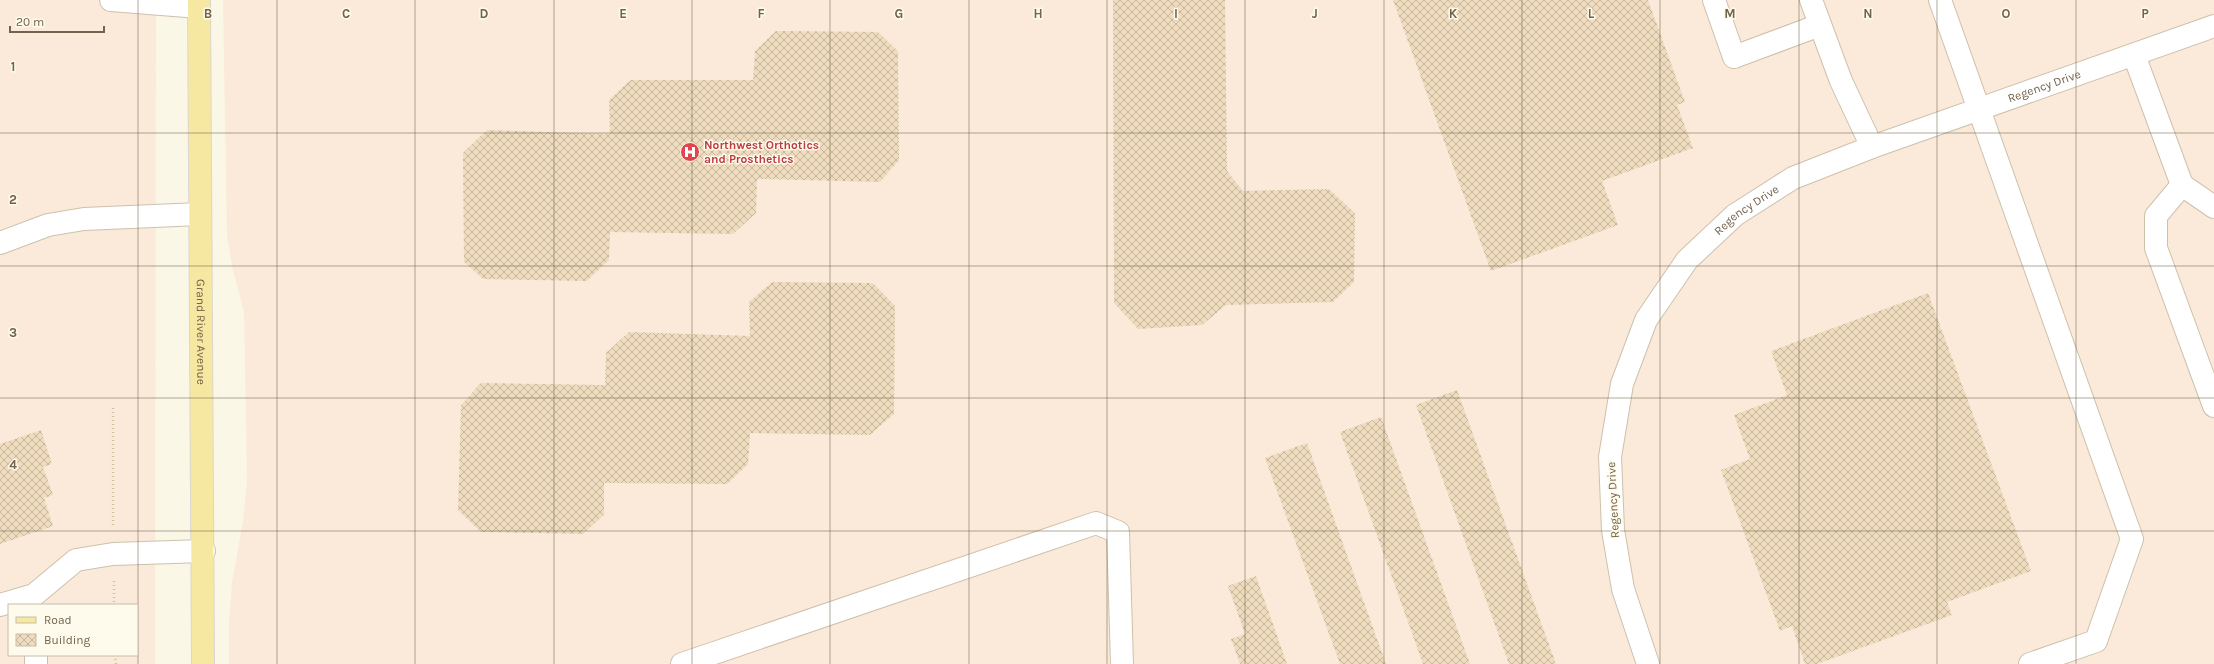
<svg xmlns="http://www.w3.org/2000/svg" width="2214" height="664" font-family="Karla,sans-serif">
<defs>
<pattern id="building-cross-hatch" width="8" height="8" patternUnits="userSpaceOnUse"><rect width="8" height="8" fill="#efdcbe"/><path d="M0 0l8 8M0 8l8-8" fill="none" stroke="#c6b69d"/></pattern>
</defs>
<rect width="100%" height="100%" fill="#fbf7e6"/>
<g fill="#fbeada" fill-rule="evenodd">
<path d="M0,0H156L155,664H0ZM9,605H137V655H9Z"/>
<path d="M223,0H2214V664H229V621L232,583L243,521L247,481L244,312L232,266L227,236Z"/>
</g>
<g fill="url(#building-cross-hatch)">
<path d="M1113,0H1225L1227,171L1243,191L1329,189L1355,213L1354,282L1333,302L1226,305L1202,325L1138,329L1114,303Z"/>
<path d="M1393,0H1648L1685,102L1677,105L1693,148L1602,181L1618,225L1491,271Z"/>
<path d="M776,31L878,32L898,51L899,160L880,182L757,179L756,213L733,234L610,232L609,260L587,281L483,279L464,262L463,153L487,130L610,134L609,100L630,80H753L755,51Z"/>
<path d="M772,282L873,283L895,306L894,414L870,435L750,433L748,464L727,484L604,483V515L583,534L481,532L458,510L461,405L481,383L605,385L606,353L629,332L750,336L749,302Z"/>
<path d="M1928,293L2031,571L1947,602L1952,615L1817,664H1805L1792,626L1780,631L1721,470L1750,459L1734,415L1787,395L1771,351Z"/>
<path d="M1457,390L1556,664H1509L1416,405Z"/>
<path d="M1381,417L1470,664H1423L1340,432Z"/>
<path d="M41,430L52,464L43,467L53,495L44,498L53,526L0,544V444Z"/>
<path d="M1307,443L1386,664H1340L1265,458Z"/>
<path d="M1256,576L1287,664H1240L1231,639L1245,634L1228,586Z"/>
</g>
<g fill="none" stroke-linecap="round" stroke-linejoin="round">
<g stroke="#cdc1ac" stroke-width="24">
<g id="minor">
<path d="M111,0L199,7"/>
<path d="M1714,0L1734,57L1820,25"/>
<path d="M1811,0L1841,81L1872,147"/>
<path d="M1940,0L2132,539L2096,641L2030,664"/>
<path d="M2134,55L2182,185L2214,207"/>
<path d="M2182,185L2156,216V248L2214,406"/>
<path d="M0,243L48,225L84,219L200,214"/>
<path d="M0,605L34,595L76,560L113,554L204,551"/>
<path d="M36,655V664"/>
<path d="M682,664L1096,523L1118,532L1122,664"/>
<path id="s1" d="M1648,664L1623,589L1613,530L1610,457L1622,384L1646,320L1687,260L1735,215L1793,178L1872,147L2214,26"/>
</g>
</g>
<g stroke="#dbd6d0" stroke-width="24">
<g id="major">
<path id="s2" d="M199,0L203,664"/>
</g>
</g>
<g stroke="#d4bfa1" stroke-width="2.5" stroke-dasharray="1 3" stroke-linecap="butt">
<path d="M113,408V526"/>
<path d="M114,581V605"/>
<path d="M115,655L116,664"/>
</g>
<use href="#minor" stroke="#fff" stroke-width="22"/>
<use href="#major" stroke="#f7e8a1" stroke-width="22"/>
</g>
<path fill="none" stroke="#73624c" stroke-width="1" stroke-opacity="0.55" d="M138,0V664M277,0V664M415,0V664M554,0V664M692,0V664M830,0V664M969,0V664M1107,0V664M1245,0V664M1384,0V664M1522,0V664M1660,0V664M1799,0V664M1937,0V664M2076,0V664M0,133H2214M0,266H2214M0,398H2214M0,531H2214"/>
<defs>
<g id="hospital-disc" transform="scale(1)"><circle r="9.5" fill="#e0444e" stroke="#fefbec"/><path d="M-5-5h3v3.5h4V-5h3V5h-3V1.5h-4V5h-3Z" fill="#fff"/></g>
</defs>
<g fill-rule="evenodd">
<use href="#hospital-disc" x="690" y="152"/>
</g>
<g text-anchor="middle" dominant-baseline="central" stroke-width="3" stroke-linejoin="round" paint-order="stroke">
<g font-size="12" fill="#73624c" stroke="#fefbec">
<text stroke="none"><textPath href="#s1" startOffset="829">Regency Drive</textPath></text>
<text stroke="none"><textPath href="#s1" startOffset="505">Regency Drive</textPath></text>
<text stroke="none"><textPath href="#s2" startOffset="332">Grand River Avenue</textPath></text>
<text transform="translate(1613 500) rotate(-93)">Regency Drive</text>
</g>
<g font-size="12" font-weight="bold" fill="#be3a42" stroke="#fefbec" text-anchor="start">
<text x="704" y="145">Northwest Orthotics<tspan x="704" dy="14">and Prosthetics</tspan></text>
</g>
</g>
<g font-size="13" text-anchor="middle" font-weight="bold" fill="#73624c" stroke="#fefbec" stroke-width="3" stroke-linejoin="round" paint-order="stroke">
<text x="208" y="18">B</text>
<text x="346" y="18">C</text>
<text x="484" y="18">D</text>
<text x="623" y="18">E</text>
<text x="761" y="18">F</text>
<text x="899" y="18">G</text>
<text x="1038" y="18">H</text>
<text x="1176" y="18">I</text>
<text x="1315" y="18">J</text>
<text x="1453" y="18">K</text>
<text x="1591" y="18">L</text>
<text x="1730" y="18">M</text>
<text x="1868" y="18">N</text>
<text x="2006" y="18">O</text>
<text x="2145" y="18">P</text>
<text x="13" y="71">1</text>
<text x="13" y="204">2</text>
<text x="13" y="337">3</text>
<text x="13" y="469">4</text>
</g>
<rect x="8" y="604" width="130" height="52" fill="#fefbec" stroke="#c6beac"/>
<rect x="16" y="617" width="20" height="6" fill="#f7e8a1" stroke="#c6beac"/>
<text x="44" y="624" font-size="12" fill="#73624c">Road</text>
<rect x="16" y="634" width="20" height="12" fill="url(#building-cross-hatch)" stroke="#c6beac"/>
<text x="44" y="644" font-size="12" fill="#73624c">Building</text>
<path d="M10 26v6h94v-6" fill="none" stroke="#73624c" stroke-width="2"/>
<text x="16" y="26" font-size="12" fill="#73624c" stroke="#fefbec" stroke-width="3" paint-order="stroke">20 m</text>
</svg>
